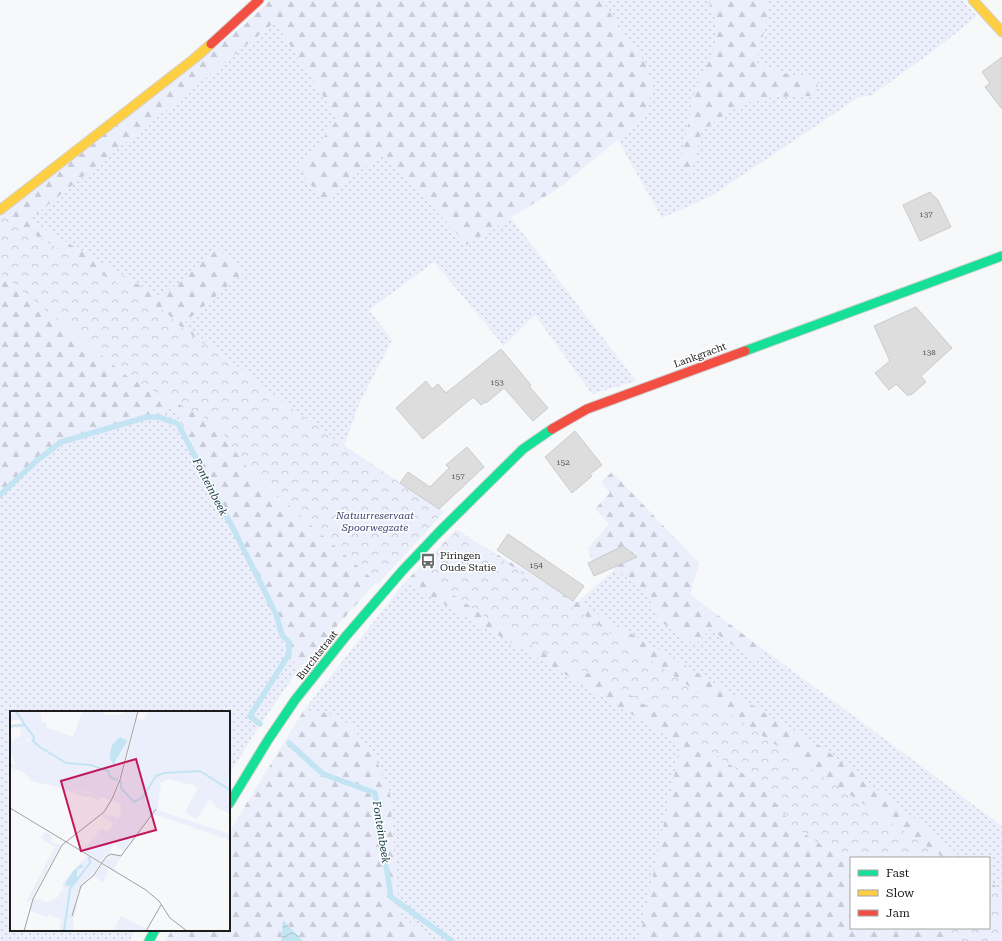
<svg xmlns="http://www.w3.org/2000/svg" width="1002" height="941" font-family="'Roboto Serif',serif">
<defs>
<pattern id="grass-dots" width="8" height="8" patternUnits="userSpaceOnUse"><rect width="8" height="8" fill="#ebeefb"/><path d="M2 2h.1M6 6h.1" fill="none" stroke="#c9ccd7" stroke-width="1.8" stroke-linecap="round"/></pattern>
<pattern id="forest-firs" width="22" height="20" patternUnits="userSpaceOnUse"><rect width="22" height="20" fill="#ebeefb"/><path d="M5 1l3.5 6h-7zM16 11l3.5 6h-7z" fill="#c9ccd7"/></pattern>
<pattern id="park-crowns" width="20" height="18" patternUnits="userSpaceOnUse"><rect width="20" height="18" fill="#ebeefb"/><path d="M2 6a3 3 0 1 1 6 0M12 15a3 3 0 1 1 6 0" fill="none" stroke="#c9ccd7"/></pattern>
<pattern id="water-waves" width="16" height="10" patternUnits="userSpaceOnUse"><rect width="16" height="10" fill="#c2e4f3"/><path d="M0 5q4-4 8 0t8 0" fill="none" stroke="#a6c3d0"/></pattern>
</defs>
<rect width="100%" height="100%" fill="#f7f8f9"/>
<g fill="url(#grass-dots)">
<path d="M600,0H707L710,4L718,27L713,53L696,87L679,168L691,171L702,131L718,119L744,103L772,97L814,95L819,80L783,73L755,63L768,15L767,0H962L977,16L941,45L871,96L859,97L711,196L662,218L618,140L647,115L652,87L646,64Z"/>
<path d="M275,22L338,119L299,168L323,201L383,152L467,245L511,218L636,381L592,394L535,315L504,346L434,262L369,310L392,340L359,404L343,449L183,324L243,273L217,249L161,298L29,220Z"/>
<path d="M174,407L298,670L256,731L229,775V712H11V930H135L129,941H0V495L43,452Z"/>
<path d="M615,569L640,586L650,600L658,620L695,645L710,629L755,661L763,649L1002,826V891L989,881V858H962L923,825L577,603Z"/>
<path d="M405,582L538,658L681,744L639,941H432L400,914L394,852L393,826L328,713L304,710Z"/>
</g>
<g fill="url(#forest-firs)">
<path d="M270,0H601L646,64L652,87L647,115L562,186L467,245L383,152L323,201L299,168L338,119L275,22L29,220L161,298L217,249L243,273L183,324L343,449L417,536L298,670L174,407L43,452L0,495V216L244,25Z"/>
<path d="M707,0H767L768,15L756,63L783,73L819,80L814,96L772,97L744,103L718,119L702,131L691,171L679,168L696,87L713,53L718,27L710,4Z"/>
<path d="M612,472L699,563C697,573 691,585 691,595L763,649L755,661L710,629L695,645L658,620L650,600L640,586L615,569L591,559L588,548L609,524L595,509L610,493L601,482Z"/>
<path d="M456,530L822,747L923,825L962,858H851V928H989V881L1002,891V941H639L681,744L538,658L405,582Z"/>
<path d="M304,710L328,713L351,725L376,759L390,793L394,852L400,914L432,941H303L283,920L281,941H165L172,930H229V832Z"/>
</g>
<g fill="url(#park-crowns)">
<path d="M3,216L167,313L177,324L333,438L444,512L378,584L250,472L216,424L128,377L0,273V219Z"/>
<path d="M458,530L899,828L944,858H851V865L792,825L765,789L623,690L525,643L481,614L419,571Z"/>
<path d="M989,888L1002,897V941H962L943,928H989Z"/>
</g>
<path fill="url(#water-waves)" d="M283,920L303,941H281Z"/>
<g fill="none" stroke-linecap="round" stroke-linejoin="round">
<g stroke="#c2e4f3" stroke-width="5.5">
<path d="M0,495L35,462L61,442L147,417H159L178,424L236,534L276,614L282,635L289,642V654L250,716L260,724"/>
<path d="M289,743L323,774L375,793L391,897L452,941"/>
</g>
</g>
<g fill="#ddddde" stroke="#cacbcc">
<path d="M1002,57V109L985,87L990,83L982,72Z"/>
<path d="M930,192L938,200L951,227L920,241L903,205Z"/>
<path d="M916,307L952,348L921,376L926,382L911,395L910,394L908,396L896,384L889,390L875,373L890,361L874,326Z"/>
<path d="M501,349L531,385L529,386L548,408L533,421L504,388L486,403L485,402L481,405L473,397L423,439L396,408L426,381L432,389L438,384L446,393Z"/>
<path d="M575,431L602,465L590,474L592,476L572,493L545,457Z"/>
<path d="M467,447L484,467L439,509L400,483L408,472L430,487L449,468L446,465Z"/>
<path d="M508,534L584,586L573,601L497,550Z"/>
<path d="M623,546L637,557L594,576L588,563Z"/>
</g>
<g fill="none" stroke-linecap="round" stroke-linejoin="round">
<g stroke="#d2d2d4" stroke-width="11">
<g id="fast">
<path d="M745,351L1002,256"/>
<path d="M229,804L268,740L295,700L346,636L403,570L439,532L523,449L552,429"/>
<path d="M149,941L155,930"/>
</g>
</g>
<g stroke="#d2d2d4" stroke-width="11">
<g id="slow">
<path d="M973,0L1002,32"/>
<path d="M0,210L195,58L211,44"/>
</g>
</g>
<g stroke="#d2d2d4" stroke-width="11">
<g id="jam">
<path d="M211,44L259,0"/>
<path d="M552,429L587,409L745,351"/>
</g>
</g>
<use href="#fast" stroke="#16e098" stroke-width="9"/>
<use href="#slow" stroke="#ffcf43" stroke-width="9"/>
<use href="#jam" stroke="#f24e42" stroke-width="9"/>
</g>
<defs>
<g id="bus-bare" transform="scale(1.2)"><path d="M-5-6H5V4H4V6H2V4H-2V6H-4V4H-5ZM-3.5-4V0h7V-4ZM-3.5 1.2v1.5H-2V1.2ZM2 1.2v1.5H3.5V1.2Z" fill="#696a6b" stroke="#fff" stroke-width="2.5" paint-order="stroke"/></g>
</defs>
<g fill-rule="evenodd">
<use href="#bus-bare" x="428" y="561"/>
</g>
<g text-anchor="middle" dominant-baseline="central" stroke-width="3" stroke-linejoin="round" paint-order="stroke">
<g font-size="8" fill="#4f4f50">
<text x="926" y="214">137</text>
<text x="929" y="352">138</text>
<text x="497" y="382">153</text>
<text x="563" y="462">152</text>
<text x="458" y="476">157</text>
<text x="536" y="565">154</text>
</g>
<g font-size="10" fill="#1d1d1e" stroke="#fff">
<text transform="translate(700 355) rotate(-20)">Lankgracht</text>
<text transform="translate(317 655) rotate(-52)">Burchtstraat</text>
</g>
<g font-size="10" font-style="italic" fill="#383b6f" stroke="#fff">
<text x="375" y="515">Natuurreservaat<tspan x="375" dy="12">Spoorwegzate</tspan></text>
</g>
<g font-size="10" fill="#1d1d1e" stroke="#fff" text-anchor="start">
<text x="440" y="555">Piringen<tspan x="440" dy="12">Oude Statie</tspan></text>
</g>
<g font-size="11" font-style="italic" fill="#123b4b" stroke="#fff">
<text transform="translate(210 487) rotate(63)">Fonteinbeek</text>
<text transform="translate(381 832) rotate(81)">Fonteinbeek</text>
</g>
</g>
<g transform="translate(10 711)">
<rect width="220" height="220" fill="#f7f8f9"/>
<path d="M138,0H150L163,28L161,30L194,55L199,54L220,67V99L214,98L189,75L196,62L193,59L183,74L158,68L149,73H141L133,86L125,92L110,75L127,8L134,9ZM21,22L23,27H18L14,32L3,33L2,30L12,24ZM83,53L97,59L102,70L108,72L103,84L79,78L78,60ZM52,73L69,80L90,86L88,89L81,85L75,86L50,77ZM111,92L126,98L125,104L128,100L139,103L125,123L118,117V111L114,116L106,110L103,113L91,104L94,102L99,106L101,104L108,108L112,103L110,102ZM92,117L97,121V128L101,132L98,138L92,132L91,124L83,129L88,130L91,136L98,139L91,151L73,139ZM35,121L43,125L41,131L50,134L20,191L17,190L45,136L31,127ZM102,144L111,145L103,160L93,151ZM92,154L99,159L93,171L83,165ZM52,178L55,184L58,181H68L67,184H64L61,201H59V220H50L51,209L54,210L51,204L52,190L48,186ZM24,187L37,191L41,189L38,206L20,200Z" fill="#ebeefb"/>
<path d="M3,0H30L32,11H35L37,17L63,26L66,18H74L83,30L100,40V48L105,55V51L112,41L116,44L108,72L102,70L97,59L85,54L83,53V60H78L79,78L103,84L101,89L52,73L50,77L22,70L13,61L0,56V53L6,54L0,40V19L3,34L14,32L23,26L21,22L10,23L11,16L0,17V14L13,12L11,8L0,10V2L4,3ZM155,51L163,57V61L145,65L149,53ZM189,59L196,62L189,75L214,98L220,99V102L209,98L200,88L186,108L175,101L188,77L183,74ZM141,73H151L147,99L220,123V128L143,102L145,98L122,131L113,140L103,132L99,143H103L109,144L111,141L110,145H96L97,139L89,136L88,130H83L90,125L91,121L92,132L98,138L101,132L95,124L106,110L114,115L118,111L120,113L119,117L125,123L139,103L128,100L125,105L122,103L125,98L104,87L110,75L125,92L133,86ZM78,144L90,153L68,181H59L55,184L52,173ZM64,184H67L65,195H67L63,209L64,220H59L58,201H61ZM47,186L52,190L51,204L54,210L37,203L41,189Z" fill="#ebeefb"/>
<path d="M73,0H95L93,4H113L114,0H127L116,44L112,41L117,29L114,26L102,34L98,40L82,29L74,18H66ZM150,0H220V67L199,54L194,55L152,22ZM0,53L11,55L103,85L101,89L21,64L0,56ZM105,83L121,92L144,100L142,103L102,90ZM145,100L220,123V129L143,103Z" fill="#ebeefb"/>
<path d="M111,205L137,218L136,220H103Z" fill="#ebeefb"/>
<path d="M110,26L117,29L116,32L105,51V56L100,48V40L102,34ZM71,153L74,156L67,158V168L61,175H57L55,173L63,160Z" fill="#c2e4f3"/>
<path fill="none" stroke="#c2e4f3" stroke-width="2" d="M15,14L24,26L23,30L30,36L56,52L81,54L98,60L101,67L108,69M0,15L15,14L6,0M111,70V77L124,91L132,87L146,65L154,62L190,60L220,79M54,220L60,178L80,152L79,146"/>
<path fill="none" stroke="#a0a0a1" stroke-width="1" d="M0,97L136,179L149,190L160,207L177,220M62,205L71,175L83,165L96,146L101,143L111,145L146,98M14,220L23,188L52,134L94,101L102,88L110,69L128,0M136,220L151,194"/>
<path fill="#c2185b" fill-opacity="0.15" stroke="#c2185b" stroke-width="2" d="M126,48L146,119L71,140L51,70Z"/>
<rect width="220" height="220" fill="none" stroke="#1d1d1e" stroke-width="2"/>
</g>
<rect x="850" y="857" width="140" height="72" fill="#ffffff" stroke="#a5a5a5"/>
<rect x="858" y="870" width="20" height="6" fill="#16e098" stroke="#a5a5a5"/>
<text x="886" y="877" font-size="12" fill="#1d1d1e">Fast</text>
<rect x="858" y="890" width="20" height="6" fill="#ffcf43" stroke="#a5a5a5"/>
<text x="886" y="897" font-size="12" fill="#1d1d1e">Slow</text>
<rect x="858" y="910" width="20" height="6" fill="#f24e42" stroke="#a5a5a5"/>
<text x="886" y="917" font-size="12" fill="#1d1d1e">Jam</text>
</svg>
